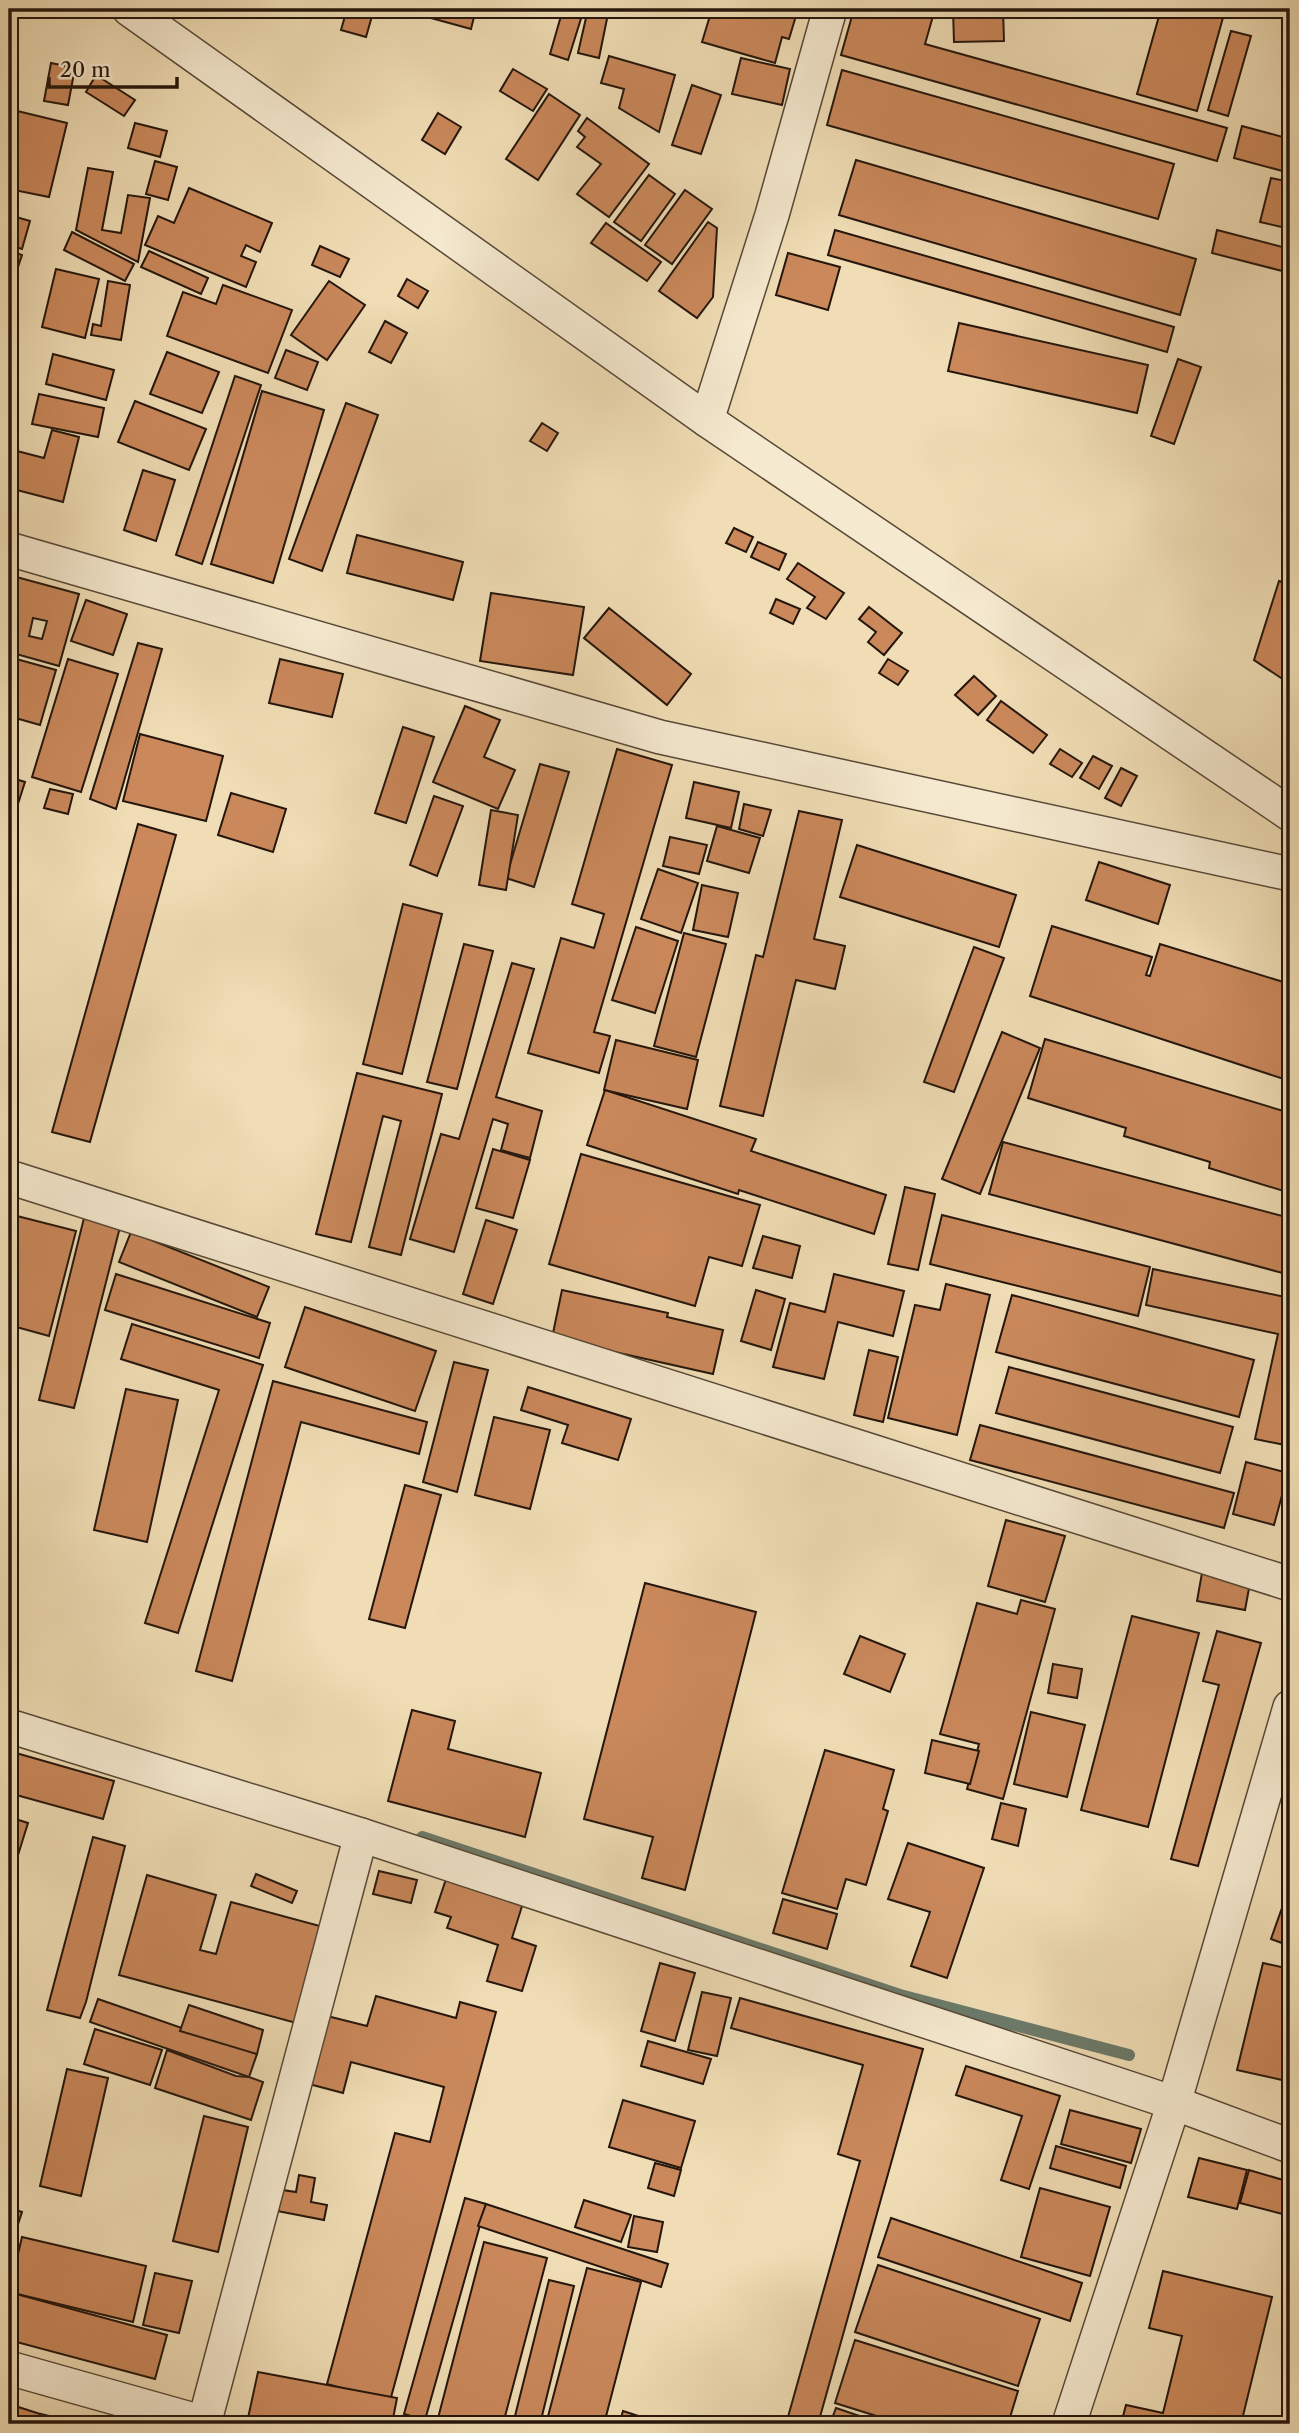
<svg xmlns="http://www.w3.org/2000/svg" width="1299" height="2433" font-family="'Libre Caslon Text',serif">
<rect width="100%" height="100%" fill="#f0ddb5"/>
<filter id="stains"><feTurbulence type="fractalNoise" baseFrequency=".00286" numOctaves="4"/><feColorMatrix values="0 0 0 0 .2 0 0 0 0 .09 0 0 0 0 .02 0 0 0 .5 -.17"/></filter>
<radialGradient id="worn" r=".72"><stop offset=".6" stop-color="#630" stop-opacity="0"/><stop offset="1" stop-color="#630" stop-opacity=".3"/></radialGradient>
<g fill="none" stroke-linecap="round" stroke-linejoin="round">
<path stroke="#6b7a6a" stroke-width="12" d="M422,1837L900,1995L1129,2055"/>
</g>
<g fill="#ca885b" stroke="#24160c" stroke-width="2" fill-rule="evenodd">
<path d="M347,9H374L366,37L341,30Z"/>
<path d="M398,9H476L471,29Z"/>
<path d="M563,9H584L568,60L550,54Z"/>
<path d="M588,9H609L599,58L578,53Z"/>
<path d="M712,9H798L789,39L782,37L775,63L702,42Z"/>
<path d="M854,9H935L925,44L1227,128L1217,161L841,55Z"/>
<path d="M953,9H1003L1004,41L954,42Z"/>
<path d="M1161,9H1205L1224,14L1197,111L1137,94Z"/>
<path d="M1231,31L1251,36L1228,116L1208,110Z"/>
<path d="M609,56L675,75L659,132L619,108L624,89L601,83Z"/>
<path d="M741,58L790,69L782,105L732,94Z"/>
<path d="M51,63L75,68L68,105L44,101Z"/>
<path d="M513,69L547,89L533,111L500,91Z"/>
<path d="M842,70L1174,164L1158,219L827,125Z"/>
<path d="M96,75L135,100L124,116L86,92Z"/>
<path d="M692,85L721,95L701,154L672,145Z"/>
<path d="M549,94L580,115L538,180L506,159Z"/>
<path d="M9,109L67,123L49,197L9,189Z"/>
<path d="M438,113L461,127L445,154L422,140Z"/>
<path d="M587,118L649,164L609,217L577,194L601,164L577,147L585,137L578,131Z"/>
<path d="M135,123L167,131L160,157L128,148Z"/>
<path d="M1242,126L1290,139V173L1234,158Z"/>
<path d="M856,160L1196,259L1180,315L839,215Z"/>
<path d="M155,161L177,167L168,200L146,194Z"/>
<path d="M88,168L113,172L102,230L121,233L128,195L150,198L138,262L76,230Z"/>
<path d="M649,175L675,194L641,241L614,222Z"/>
<path d="M1271,178L1290,182V229L1260,222Z"/>
<path d="M189,188L272,223L260,252L246,245L241,256L256,262L246,287L145,245L158,216L174,223Z"/>
<path d="M685,190L712,209L672,264L645,245Z"/>
<path d="M9,215L30,221L22,249L9,245Z"/>
<path d="M708,222L717,228L713,297L697,318L659,291Z"/>
<path d="M606,223L661,262L647,281L591,243Z"/>
<path d="M835,230L1174,327L1167,352L828,255Z"/>
<path d="M1217,230L1290,249V273L1212,253Z"/>
<path d="M72,232L134,264L125,281L64,250Z"/>
<path d="M320,246L349,259L340,277L312,265Z"/>
<path d="M9,250L22,255L15,276L9,274Z"/>
<path d="M149,251L208,278L201,294L141,267Z"/>
<path d="M788,253L840,267L828,310L776,295Z"/>
<path d="M56,269L99,279L85,338L42,327Z"/>
<path d="M407,279L428,291L418,308L398,296Z"/>
<path d="M9,281L17,284L9,307Z"/>
<path d="M108,281L130,285L121,340L91,335L93,324L101,326Z"/>
<path d="M329,281L365,305L327,360L291,335Z"/>
<path d="M223,285L292,310L268,373L167,336L183,292L216,304Z"/>
<path d="M385,321L407,333L391,363L369,352Z"/>
<path d="M959,323L1148,365L1137,413L948,371Z"/>
<path d="M286,350L318,362L307,390L275,378Z"/>
<path d="M167,352L219,372L202,413L150,394Z"/>
<path d="M53,354L114,370L106,400L46,384Z"/>
<path d="M1178,359L1201,367L1174,444L1151,436Z"/>
<path d="M235,376L261,385L202,564L176,555Z"/>
<path d="M262,391L324,410L273,583L211,564Z"/>
<path d="M39,394L104,408L98,437L32,424Z"/>
<path d="M135,401L206,429L189,470L118,442Z"/>
<path d="M346,403L378,415L322,571L289,559Z"/>
<path d="M542,423L558,433L547,451L530,441Z"/>
<path d="M52,430L79,437L63,502L9,488L17,451L44,458Z"/>
<path d="M143,470L175,480L156,541L124,530Z"/>
<path d="M734,528L753,537L746,552L726,543Z"/>
<path d="M357,535L463,562L453,600L347,573Z"/>
<path d="M758,542L786,554L779,570L751,557Z"/>
<path d="M798,563L844,593L826,619L807,608L815,597L787,579Z"/>
<path d="M9,575L79,594L59,666L9,652ZM33,618L47,621L42,639L29,636Z"/>
<path d="M1279,581L1290,585V684L1254,660Z"/>
<path d="M491,593L584,607L573,675L480,661Z"/>
<path d="M776,599L800,609L793,624L770,613Z"/>
<path d="M86,600L127,614L113,655L71,641Z"/>
<path d="M869,607L902,633L884,655L868,642L876,632L859,619Z"/>
<path d="M609,608L691,674L667,705L584,638Z"/>
<path d="M138,643L162,649L116,809L90,799Z"/>
<path d="M9,657L56,670L40,725L12,717L17,701L9,699Z"/>
<path d="M68,659L118,674L81,792L32,777Z"/>
<path d="M280,659L343,674L332,717L269,703Z"/>
<path d="M888,659L908,671L898,685L879,673Z"/>
<path d="M974,676L996,696L978,715L955,695Z"/>
<path d="M1001,701L1047,735L1033,753L987,720Z"/>
<path d="M465,706L500,720L484,757L515,770L498,809L433,782Z"/>
<path d="M403,727L434,737L406,823L375,813Z"/>
<path d="M140,734L223,756L206,821L123,801Z"/>
<path d="M617,749L672,765L594,1032L610,1036L599,1073L528,1053L561,938L594,948L604,914L572,904Z"/>
<path d="M1060,749L1082,763L1072,777L1050,764Z"/>
<path d="M1093,756L1112,766L1099,789L1080,778Z"/>
<path d="M540,764L569,772L534,887L506,878Z"/>
<path d="M1121,768L1137,776L1121,806L1105,798Z"/>
<path d="M9,777L25,782L16,810L9,808Z"/>
<path d="M694,782L739,792L731,828L686,818Z"/>
<path d="M50,789L73,794L68,814L44,808Z"/>
<path d="M231,793L286,809L273,852L218,835Z"/>
<path d="M434,796L463,806L437,876L410,865Z"/>
<path d="M744,804L771,810L763,836L739,829Z"/>
<path d="M491,810L518,815L506,890L479,885Z"/>
<path d="M799,811L842,820L814,939L845,946L835,989L796,980L763,1116L720,1106L756,955L763,957Z"/>
<path d="M138,824L176,835L90,1142L52,1132Z"/>
<path d="M717,826L760,838L749,873L707,861Z"/>
<path d="M670,837L707,845L699,874L663,866Z"/>
<path d="M857,845L1016,895L999,947L840,897Z"/>
<path d="M1099,862L1170,885L1158,924L1086,900Z"/>
<path d="M658,869L698,883L681,933L641,919Z"/>
<path d="M702,885L738,893L728,937L693,930Z"/>
<path d="M403,904L442,914L402,1074L363,1064Z"/>
<path d="M1052,926L1152,957L1146,975L1150,976L1160,944L1290,984V1081L1030,996Z"/>
<path d="M636,927L678,941L655,1013L612,1000Z"/>
<path d="M684,933L726,944L696,1057L654,1046Z"/>
<path d="M464,944L493,951L457,1089L427,1082Z"/>
<path d="M974,947L1004,958L954,1092L924,1082Z"/>
<path d="M512,963L534,969L496,1097L542,1111L530,1158L501,1150L508,1124L493,1119L454,1252L410,1239L441,1134L459,1139Z"/>
<path d="M1002,1032L1040,1048L980,1194L942,1179Z"/>
<path d="M1045,1039L1290,1113V1193L1209,1168L1210,1162L1124,1136L1126,1128L1028,1098Z"/>
<path d="M616,1040L698,1060L687,1109L604,1090Z"/>
<path d="M357,1073L442,1094L401,1255L369,1247L401,1121L383,1116L351,1242L316,1234Z"/>
<path d="M605,1090L756,1139L751,1151L886,1195L874,1234L739,1190L738,1194L587,1145Z"/>
<path d="M1003,1142L1290,1218V1275L989,1194Z"/>
<path d="M493,1149L530,1160L513,1218L476,1208Z"/>
<path d="M581,1154L760,1205L742,1266L709,1257L695,1306L549,1264Z"/>
<path d="M905,1187L935,1194L918,1270L888,1264Z"/>
<path d="M942,1215L1150,1267L1138,1316L930,1264Z"/>
<path d="M17,1216L76,1231L49,1336L9,1325V1250Z"/>
<path d="M84,1218L120,1227L74,1408L39,1400Z"/>
<path d="M486,1220L517,1230L493,1304L463,1294Z"/>
<path d="M131,1232L269,1287L257,1317L119,1262Z"/>
<path d="M763,1236L800,1246L792,1278L753,1268Z"/>
<path d="M1153,1269L1290,1298V1446L1255,1439L1278,1334L1146,1305Z"/>
<path d="M116,1274L270,1323L259,1358L105,1310Z"/>
<path d="M834,1274L904,1291L893,1336L838,1322L824,1379L773,1367L790,1303L825,1312Z"/>
<path d="M946,1284L990,1295L957,1435L888,1418L915,1305L940,1310Z"/>
<path d="M562,1290L668,1313L667,1317L723,1330L713,1374L552,1338Z"/>
<path d="M756,1290L785,1299L771,1350L741,1341Z"/>
<path d="M1012,1295L1254,1360L1239,1417L996,1352Z"/>
<path d="M305,1307L436,1351L415,1411L285,1367Z"/>
<path d="M132,1324L263,1365L178,1633L145,1623L219,1390L121,1359Z"/>
<path d="M869,1350L898,1357L883,1422L854,1415Z"/>
<path d="M454,1362L488,1370L457,1492L423,1482Z"/>
<path d="M1009,1367L1233,1427L1220,1473L996,1413Z"/>
<path d="M273,1381L427,1422L419,1454L301,1422L232,1681L196,1671Z"/>
<path d="M528,1387L631,1419L618,1460L562,1443L568,1425L521,1410Z"/>
<path d="M126,1389L178,1400L147,1542L94,1530Z"/>
<path d="M494,1417L550,1430L530,1509L475,1495Z"/>
<path d="M980,1425L1234,1493L1224,1528L970,1460Z"/>
<path d="M1246,1462L1288,1473L1274,1525L1233,1514Z"/>
<path d="M405,1485L441,1495L405,1628L369,1619Z"/>
<path d="M1006,1520L1065,1536L1045,1602L988,1586Z"/>
<path d="M1202,1573L1250,1583L1245,1610L1197,1601Z"/>
<path d="M645,1583L756,1612L685,1890L642,1878L653,1837L584,1819Z"/>
<path d="M1021,1600L1055,1609L1003,1799L967,1789L979,1744L940,1734L977,1603L1017,1614Z"/>
<path d="M1132,1616L1199,1633L1148,1827L1081,1810Z"/>
<path d="M1217,1631L1261,1643L1198,1866L1171,1859L1219,1685L1203,1681Z"/>
<path d="M860,1636L905,1654L890,1692L844,1674Z"/>
<path d="M1053,1664L1082,1669L1077,1698L1048,1693Z"/>
<path d="M412,1710L455,1721L448,1749L541,1773L525,1837L388,1801Z"/>
<path d="M1031,1712L1085,1725L1067,1797L1014,1784Z"/>
<path d="M932,1740L979,1751L970,1784L925,1773Z"/>
<path d="M825,1750L894,1770L883,1809L888,1811L866,1885L846,1879L837,1909L782,1893Z"/>
<path d="M9,1751L114,1781L103,1819L9,1793Z"/>
<path d="M1001,1803L1026,1809L1018,1846L992,1839Z"/>
<path d="M9,1817L28,1823L9,1884Z"/>
<path d="M93,1837L125,1846L86,2002L80,2018L47,2010Z"/>
<path d="M908,1843L984,1868L947,1978L911,1966L930,1912L888,1899Z"/>
<path d="M379,1871L417,1880L411,1903L373,1894Z"/>
<path d="M256,1874L297,1891L292,1903L251,1886Z"/>
<path d="M147,1875L216,1895L200,1950L216,1954L231,1902L327,1928L300,2024L119,1975Z"/>
<path d="M446,1879L523,1903L512,1938L536,1946L522,1991L487,1981L498,1945L447,1928L451,1917L435,1912Z"/>
<path d="M783,1899L837,1914L827,1949L773,1933Z"/>
<path d="M1283,1905L1290,1908V1946L1271,1939Z"/>
<path d="M660,1963L695,1973L675,2041L641,2031Z"/>
<path d="M1263,1963L1290,1969V2046L1282,2080L1237,2070Z"/>
<path d="M702,1992L731,1998L717,2056L688,2050Z"/>
<path d="M376,1996L456,2018L460,2002L496,2012L390,2401L327,2384L395,2133L430,2142L444,2087L351,2062L343,2093L309,2084L327,2016L367,2026Z"/>
<path d="M740,1998L923,2049L818,2424H786L860,2161L838,2154L863,2065L731,2028Z"/>
<path d="M98,1999L257,2054L249,2077L90,2022Z"/>
<path d="M189,2005L263,2030L257,2054L180,2031Z"/>
<path d="M95,2029L162,2050L150,2085L84,2064Z"/>
<path d="M648,2041L711,2059L703,2084L641,2066Z"/>
<path d="M167,2050L236,2076L249,2077L263,2082L251,2120L155,2088Z"/>
<path d="M966,2066L1060,2096L1029,2189L1001,2180L1022,2116L956,2095Z"/>
<path d="M67,2069L108,2078L81,2196L40,2186Z"/>
<path d="M623,2100L695,2121L681,2168L609,2147Z"/>
<path d="M1070,2110L1141,2129L1131,2163L1061,2144Z"/>
<path d="M204,2116L248,2127L218,2252L173,2241Z"/>
<path d="M1056,2146L1126,2166L1120,2188L1050,2168Z"/>
<path d="M1199,2158L1247,2170L1237,2209L1188,2197Z"/>
<path d="M655,2163L681,2170L674,2196L648,2188Z"/>
<path d="M1249,2170L1290,2182V2216L1240,2203Z"/>
<path d="M299,2175L315,2178L311,2202L327,2205L324,2220L272,2210L276,2189L296,2192Z"/>
<path d="M1040,2188L1110,2207L1090,2276L1021,2257Z"/>
<path d="M465,2198L486,2204L425,2420L404,2414Z"/>
<path d="M584,2200L631,2215L621,2242L575,2227Z"/>
<path d="M486,2204L668,2264L661,2287L478,2226Z"/>
<path d="M9,2208L22,2212L9,2252Z"/>
<path d="M634,2216L663,2222L657,2252L628,2247Z"/>
<path d="M891,2218L1082,2283L1070,2321L878,2257Z"/>
<path d="M22,2237L146,2266L133,2322L9,2292Z"/>
<path d="M484,2242L547,2258L503,2424H447L437,2422Z"/>
<path d="M878,2265L1040,2319L1018,2386L855,2332Z"/>
<path d="M587,2268L641,2282L604,2424H546Z"/>
<path d="M1163,2271L1272,2297L1241,2424H1121L1126,2405L1163,2413L1182,2336L1149,2328Z"/>
<path d="M155,2273L192,2281L179,2333L143,2325Z"/>
<path d="M549,2280L574,2286L540,2424H513Z"/>
<path d="M9,2292L167,2335L155,2379L9,2340Z"/>
<path d="M855,2340L1018,2391L1008,2424H902L835,2403Z"/>
<path d="M258,2372L397,2398L392,2424H281L248,2418Z"/>
<path d="M9,2404L40,2414L37,2424H9Z"/>
<path d="M836,2408L883,2424H830Z"/>
<path d="M623,2411L663,2424H619Z"/>
<path d="M41,2414L82,2424H38Z"/>
</g>
<g fill="none" stroke-linecap="round" stroke-linejoin="round">
<g stroke="#574836" stroke-width="36">
<g id="minor">
<path d="M129,9L707,420L1290,814"/>
<path d="M707,420L772,215L830,9"/>
<path d="M9,549L660,737L1290,874"/>
<path d="M9,1177L1290,1584"/>
<path d="M9,1726L361,1835L1174,2103L1290,2146"/>
<path d="M9,2368L208,2424"/>
<path d="M204,2424L361,1835"/>
<path d="M1069,2424L1174,2103L1290,1707"/>
</g>
</g>
<use href="#minor" stroke="#f5e9cf" stroke-width="33"/>
</g>
<rect width="1299" height="2433" fill="none" stroke="#f0ddb5" stroke-width="35"/>
<rect x="10" y="10" width="1278" height="2412" fill="none" stroke="#24160c" stroke-width="3.5"/>
<rect x="18" y="18" width="1264" height="2398" fill="none" stroke="#24160c" stroke-width="2"/>
<path d="M49 77v10h128v-10" fill="none" stroke="#24160c" stroke-width="3.5"/>
<text x="60" y="77" font-size="21" fill="#24160c" stroke="#f5e9cf" stroke-width="5" paint-order="stroke">20 m</text>
<rect width="100%" height="100%" filter="url(#stains)"/>
<rect width="100%" height="100%" fill="url(#worn)"/>
</svg>
